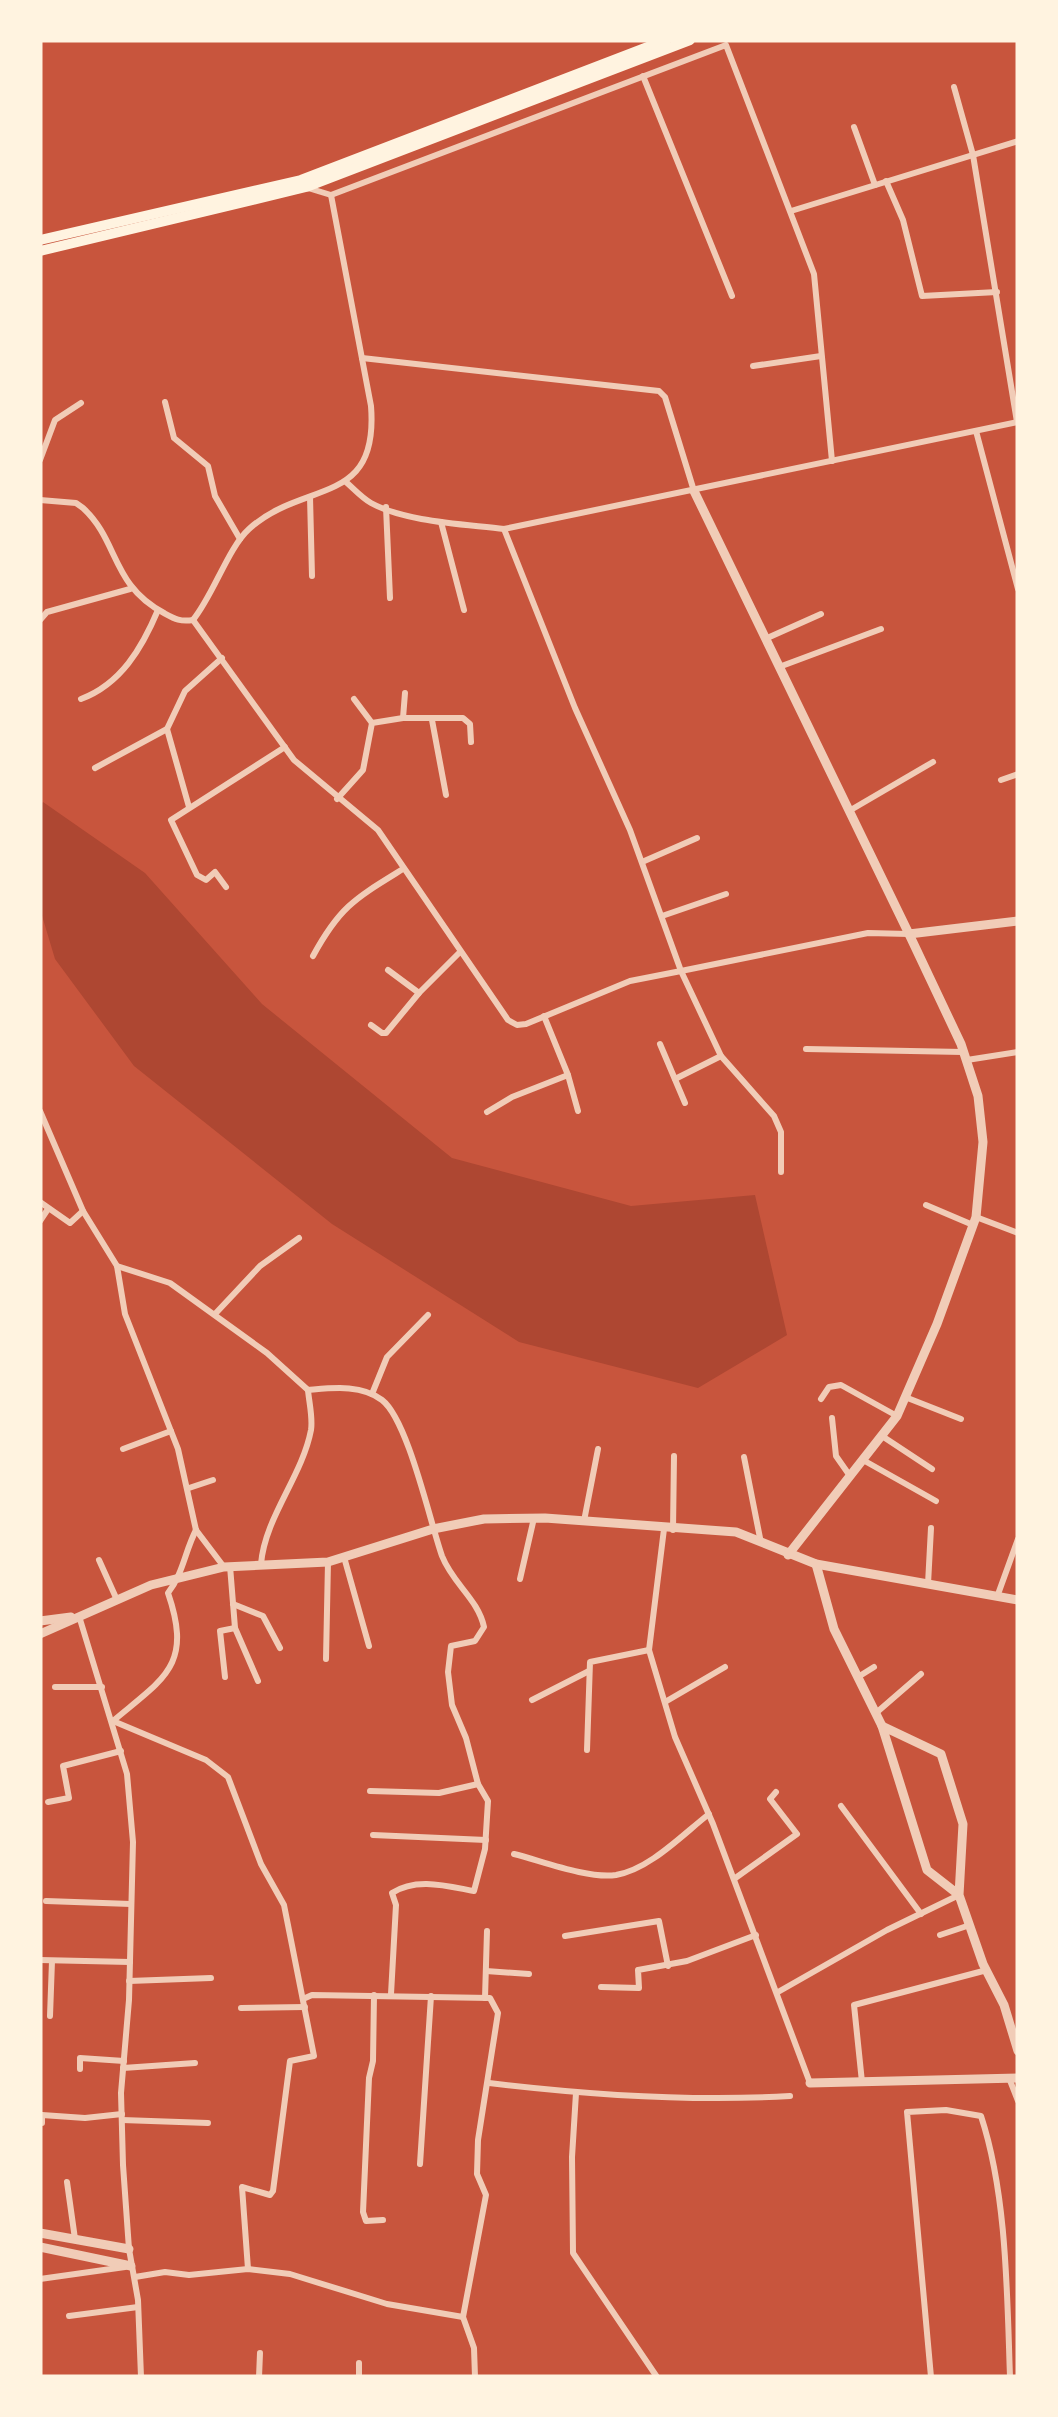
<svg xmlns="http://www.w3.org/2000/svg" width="1058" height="2417" font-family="'Noto Serif',serif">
<rect width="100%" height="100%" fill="#c8553d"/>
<path fill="#ae4732" d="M43,802L145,873L262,1004L452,1158L631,1206L755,1195L787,1335L698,1388L519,1342L332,1224L134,1066L55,959L40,909V805Z"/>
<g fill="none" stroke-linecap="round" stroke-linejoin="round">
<g stroke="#f1ccb7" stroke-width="6">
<path d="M643,76L732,296"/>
<path d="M954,87L973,155L1017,422"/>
<path d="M854,127L875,185"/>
<path d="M886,181L903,220L922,296L997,292"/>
<path d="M308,188L331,195"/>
<path d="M331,195L726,45L814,274L832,461"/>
<path d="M791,211L1018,141"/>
<path d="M362,358L659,391L665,397L694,491"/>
<path d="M753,366L821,356"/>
<path d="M165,402L174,438L208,466L215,496L240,539"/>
<path d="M976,431L1018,589"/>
<path d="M40,460L55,420L81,403"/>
<path d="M346,482C354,489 362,498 371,503C406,522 464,524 504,529L1018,422"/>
<path d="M310,497L312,576"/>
<path d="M40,500L76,503L83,508C119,541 111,585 164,613C175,619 180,622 193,620C214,594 228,548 249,529C304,479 379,508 371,406L331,195"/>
<path d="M386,507L390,598"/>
<path d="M441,522L464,610"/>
<path d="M504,529L575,708L630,830L681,971L868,933L909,934"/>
<path d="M40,620L47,612L130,589"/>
<path d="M193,620L294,760L378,830L508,1020L517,1025L526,1024L630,981L681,971L721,1056L774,1116L781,1132V1172"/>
<path d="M765,639L821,614"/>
<path d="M779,667L881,629"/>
<path d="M81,699C121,684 142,648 158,610"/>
<path d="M354,699L372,723"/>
<path d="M403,718L405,693"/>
<path d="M432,720L446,795"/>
<path d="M167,729L189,807"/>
<path d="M95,768L167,729L185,691L222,658"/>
<path d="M1001,780L1018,774"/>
<path d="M337,799L363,770L372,723L403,718H463L470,724L471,742"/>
<path d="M849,811L933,762"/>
<path d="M642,862L697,838"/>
<path d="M226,887L215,872L206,880L197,875L171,820L285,747"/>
<path d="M662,916L726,894"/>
<path d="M313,956C340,906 356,898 403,869"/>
<path d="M388,970L419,993"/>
<path d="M544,1016L568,1075L578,1111"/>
<path d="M371,1025L382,1033H386L419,993L460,952"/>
<path d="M660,1044L685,1103"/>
<path d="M806,1049L963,1052"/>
<path d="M967,1060L1018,1052"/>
<path d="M675,1079L721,1056"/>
<path d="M40,1111L83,1211L117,1266L170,1283L267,1353L308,1390C332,1388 361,1384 382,1400C408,1420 430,1522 442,1556C453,1584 478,1599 484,1627L475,1641L451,1646L448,1672L452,1705L466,1738L478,1784L488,1801L485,1849L474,1891C447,1886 416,1877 392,1893L396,1905L391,1994"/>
<path d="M487,1112L512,1097L568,1075"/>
<path d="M40,1202L70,1223L83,1211"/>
<path d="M926,1205L973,1225"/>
<path d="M976,1217L1018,1233"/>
<path d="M40,1221L48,1209"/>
<path d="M117,1266L125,1314L178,1449L196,1530"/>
<path d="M215,1314L260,1266L299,1238"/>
<path d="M372,1394L387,1357L428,1315"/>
<path d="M905,1397L961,1419"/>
<path d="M821,1399L829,1387L841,1385L897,1416"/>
<path d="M832,1418L836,1456L850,1476"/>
<path d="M882,1436L932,1469"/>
<path d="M123,1449L171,1431"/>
<path d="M744,1457L761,1543"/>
<path d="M863,1460L936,1501"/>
<path d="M189,1488L213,1480"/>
<path d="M584,1521L598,1449"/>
<path d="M664,1529L649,1650L675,1737L713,1824L810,2083"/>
<path d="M196,1530C185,1551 183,1574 168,1593C193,1666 164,1678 113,1721L206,1760L228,1777L261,1864L284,1905L314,2056L290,2061L273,2191L270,2195L242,2187L248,2269"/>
<path d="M196,1530L224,1567"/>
<path d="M673,1530L674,1456"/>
<path d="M344,1557L369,1646"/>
<path d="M99,1560L117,1600"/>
<path d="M261,1564C265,1517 302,1477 311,1430C313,1418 309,1402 308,1390"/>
<path d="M230,1566L235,1628L258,1681"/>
<path d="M520,1579L534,1518"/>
<path d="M928,1584L931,1528"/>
<path d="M997,1597L1018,1539"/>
<path d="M233,1604L263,1616L280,1648"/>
<path d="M79,1616L127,1774L133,1842L129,2000L121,2093L123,2165L129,2249L138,2300L141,2377"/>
<path d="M326,1659L328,1562"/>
<path d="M225,1677L220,1631L235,1628"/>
<path d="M858,1677L874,1667"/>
<path d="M55,1687H102"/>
<path d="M532,1700L589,1671"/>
<path d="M665,1702L725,1667"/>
<path d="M876,1713L921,1674"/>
<path d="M587,1750L590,1662L649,1650"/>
<path d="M370,1791L439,1793L478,1784"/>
<path d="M48,1802L69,1798L63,1766L121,1751"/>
<path d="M841,1806L921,1914"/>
<path d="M373,1835L486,1840"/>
<path d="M514,1854C542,1861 588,1879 616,1875C650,1869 682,1835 709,1814"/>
<path d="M734,1879L797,1834L770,1799L776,1792"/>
<path d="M46,1901L131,1904"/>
<path d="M940,1935L970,1925"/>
<path d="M565,1936L659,1921L668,1966"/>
<path d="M40,1960L130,1962"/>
<path d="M486,1971L529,1974"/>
<path d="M129,1981L211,1978"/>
<path d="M601,1987L639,1988L638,1970L687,1961L756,1935"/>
<path d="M778,1992L887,1930L959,1895"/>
<path d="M374,1995L373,2061L369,2078L363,2212L366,2221L383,2220"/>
<path d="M485,1998L487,1931"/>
<path d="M303,1999L312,1995L490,1998L498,2013L478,2140L477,2174L486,2195L463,2317L474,2348L475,2377"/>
<path d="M241,2008L305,2007"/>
<path d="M50,2016L52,1961"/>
<path d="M123,2068L195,2063"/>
<path d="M80,2069V2058L124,2061"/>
<path d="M1009,2078L1018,2101"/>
<path d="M862,2082L854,2005L987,1970"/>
<path d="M489,2083C589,2095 689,2102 790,2096"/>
<path d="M576,2093L572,2157L573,2253L657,2377"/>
<path d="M122,2120L208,2123"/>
<path d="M42,2123V2115L85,2118L122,2114"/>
<path d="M420,2164L431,1996"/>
<path d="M67,2182L75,2239"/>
<path d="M135,2277L165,2272L189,2275L248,2269L290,2274L387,2304L463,2317"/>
<path d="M40,2279L125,2267"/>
<path d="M69,2316L138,2307"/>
<path d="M259,2377L260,2353"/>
<path d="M359,2377V2363"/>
<path d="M931,2377L907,2112L946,2110L981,2116C1007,2195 1007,2294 1010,2377"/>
</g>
<g stroke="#f1ccb7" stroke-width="9">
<path d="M694,491L909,934L1018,921"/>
<path d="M788,1555L897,1416L937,1324L976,1217L983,1142L978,1096L961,1044L909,934"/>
<path d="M816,1564L834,1629L882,1726"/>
<path d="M40,1621L71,1617"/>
<path d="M40,1634L151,1585L224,1567L328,1562L433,1529L484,1519L545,1518L736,1532L816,1564L1018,1600"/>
<path d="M959,1895L927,1870L882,1726L941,1754L963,1824L959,1895L983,1964L1004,2005L1018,2051"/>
<path d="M810,2083L1018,2078"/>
<path d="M40,2233L129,2249"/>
<path d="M40,2247L131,2266"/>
</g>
<g stroke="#fff3e0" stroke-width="10">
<path d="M40,240L301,180L666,40"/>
<path d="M40,251L306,187L690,40"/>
</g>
</g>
<rect width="1058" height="2417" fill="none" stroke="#fff3e0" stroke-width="85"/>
</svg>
